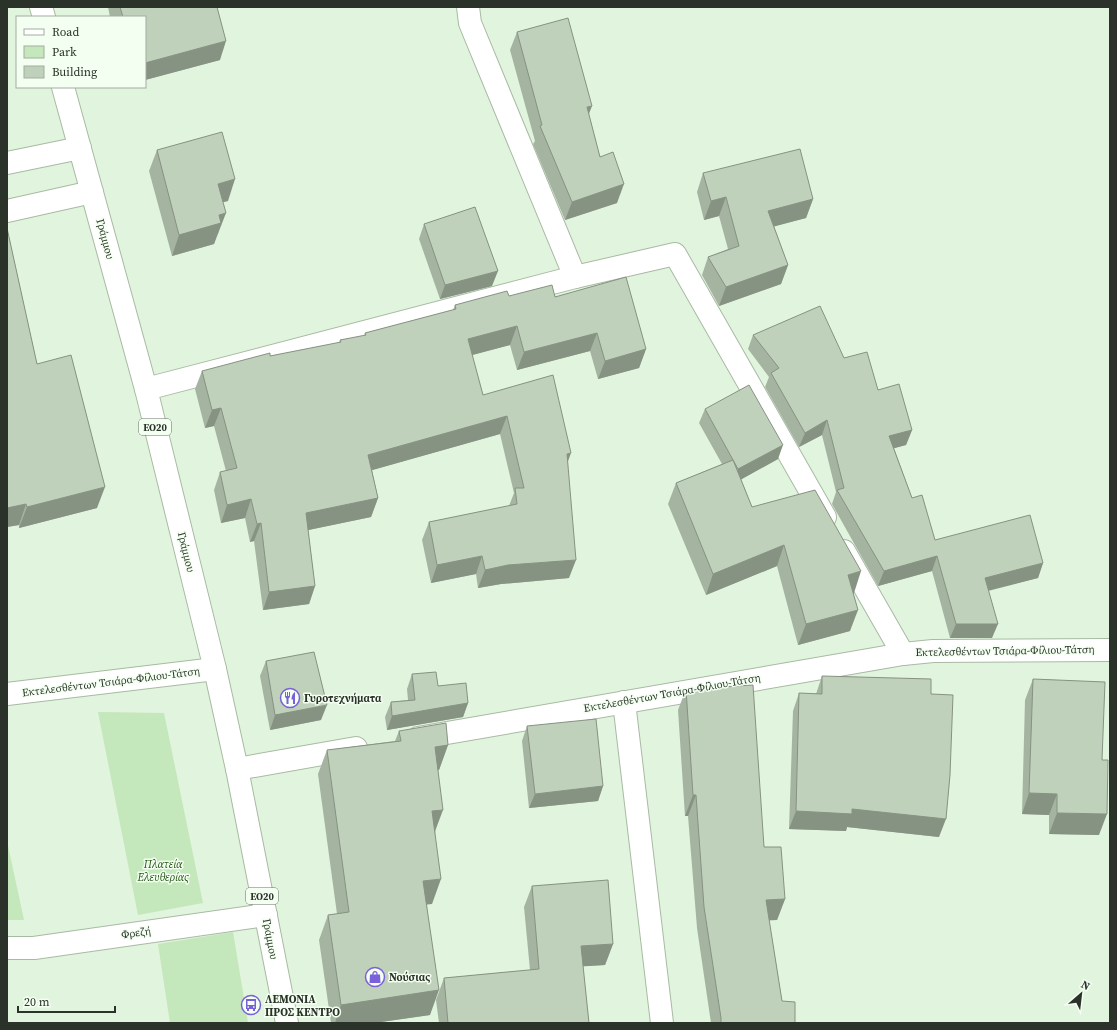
<svg xmlns="http://www.w3.org/2000/svg" width="1117" height="1030" font-family="'Source Serif 4',serif">
<rect width="100%" height="100%" fill="#e1f4dd"/>
<g fill="#c4e7bb">
<path d="M98,712L164,713L203,903L138,915Z"/>
<path d="M7,841L24,920H7Z"/>
<path d="M233,932L248,1023H170L158,944Z"/>
</g>
<g fill="none" stroke-linecap="round" stroke-linejoin="round">
<g stroke="#a9baa4" stroke-width="24">
<g id="street">
<path d="M468,7L470,23L575,277"/>
<path d="M7,211L92,192"/>
<path d="M146,389L575,277L675,254L825,517"/>
<path d="M844,551L903,654"/>
<path d="M7,694L215,669"/>
<path d="M624,702L662,1023"/>
<path d="M418,738L903,654L933,651L1110,650"/>
<path d="M237,769L356,748"/>
<path d="M7,948H34L266,915"/>
</g>
</g>
<g stroke="#a9baa4" stroke-width="24">
<path id="secondary" d="M7,163L80,148"/>
</g>
<g stroke="#a9baa4" stroke-width="24">
<g id="primary">
<path d="M41,7L44,17"/>
<path d="M63,87L146,389L215,669L237,769L287,1023"/>
</g>
</g>
<use href="#street" stroke="#fff" stroke-width="22"/>
<use href="#secondary" stroke="#fff" stroke-width="22"/>
<use href="#primary" stroke="#fff" stroke-width="22"/>
</g>
<g fill="#a4b4a0">
<path d="M108,7H217L220,60L145,80V17H110Z"/>
<path d="M517,32L589,115L600,157L617,203L565,220L533,144L535,141L510,50Z"/>
<path d="M157,150L228,201L223,202L218,234H217L214,244L172,256L149,171Z"/>
<path d="M703,173L813,199L806,218L774,226L788,265L781,284L719,306L702,275L708,257L728,249L719,216L704,220L697,192Z"/>
<path d="M424,224L492,286L440,299L419,239Z"/>
<path d="M7,228L37,364L97,508L19,528V525L7,527Z"/>
<path d="M509,296L555,297L646,349L639,368L598,379L590,351L517,370L510,345L472,355L483,395L568,462L569,578L501,584L478,588L476,574L431,583L422,540L429,522L509,506L514,493L500,434L372,470L378,498L371,517L308,530L315,586L309,604L263,610L254,541L250,542L245,518L221,523L214,490L220,472L226,471L214,426L205,428L195,389L202,371L270,356L339,343L340,340L364,336L365,333L453,310L455,305Z"/>
<path d="M753,335L844,358L878,390L912,430L906,445L894,448L912,498L935,540L1043,563L1038,578L988,590L992,638H950L932,571L878,586L832,504L836,492L822,435L799,447L765,387L769,377L748,349Z"/>
<path d="M705,409L778,459L741,479L752,507L854,593L850,631L798,645L777,566L706,595L668,504L676,483L722,464L699,423Z"/>
<path d="M266,661L321,720L270,730L260,676Z"/>
<path d="M412,674L438,686L468,703L463,717L387,730L385,717L391,702L408,700L407,689Z"/>
<path d="M822,676L931,694L939,837L847,827L846,831L789,829L793,711L799,693L816,694Z"/>
<path d="M1033,679L1099,835L1049,834V815L1022,814L1025,700Z"/>
<path d="M686,689L764,847L785,899L777,920H769L782,1001L795,1023H711L697,928L688,816H685L678,710Z"/>
<path d="M527,726L603,786L598,801L529,808L522,741Z"/>
<path d="M399,731L448,745L439,770H438L432,904H427L430,1015L374,1023H331L319,940L328,915L337,914L318,774L327,750L395,741Z"/>
<path d="M532,886L613,944L605,965L583,966L589,1023H439L436,1000L444,978L530,970L524,907Z"/>
</g>
<g fill="#869282">
<path d="M226,41L220,60L145,80V63Z"/>
<path d="M592,106L585,124L587,107Z"/>
<path d="M235,179L228,201L211,205L218,184Z"/>
<path d="M624,184L617,203L565,220L572,202Z"/>
<path d="M726,197L719,216L704,220L711,201Z"/>
<path d="M813,199L806,218L761,230L768,211Z"/>
<path d="M226,213L214,244L172,256L179,235L219,215Z"/>
<path d="M788,265L781,284L719,306L726,287Z"/>
<path d="M498,271L492,286L440,299L445,285Z"/>
<path d="M517,326L510,345L461,358L468,339Z"/>
<path d="M597,333L590,351L517,370L524,352Z"/>
<path d="M646,349L639,368L598,379L605,361Z"/>
<path d="M221,408L214,426L205,428L212,410Z"/>
<path d="M507,416L500,434L362,473L368,455Z"/>
<path d="M827,420L822,435L799,447L805,433Z"/>
<path d="M912,430L906,445L884,451L889,436Z"/>
<path d="M783,445L778,459L733,484L738,469Z"/>
<path d="M571,453L564,472L567,454Z"/>
<path d="M105,487L97,508L19,528L27,507Z"/>
<path d="M378,498L371,517L299,532L306,513Z"/>
<path d="M251,499L245,518L221,523L227,505Z"/>
<path d="M26,504L19,525L7,527V508Z"/>
<path d="M261,523L254,541L250,542L257,524Z"/>
<path d="M784,545L777,566L706,595L713,574Z"/>
<path d="M482,556L476,574L431,583L437,565Z"/>
<path d="M937,556L932,571L878,586L884,571Z"/>
<path d="M576,560L569,578L501,584L478,588L485,570L508,565Z"/>
<path d="M1043,563L1038,578L980,593L985,578Z"/>
<path d="M861,571L854,593L841,596L848,575Z"/>
<path d="M315,586L309,604L263,610L269,592Z"/>
<path d="M858,610L850,631L798,645L806,624Z"/>
<path d="M956,624H998L992,638H950Z"/>
<path d="M468,703L463,717L387,730L392,716Z"/>
<path d="M327,705L321,720L270,730L275,715Z"/>
<path d="M448,745L439,770L426,771L435,747Z"/>
<path d="M603,786L598,801L529,808L535,794Z"/>
<path d="M1029,793L1057,794L1049,815L1022,814Z"/>
<path d="M693,795H696L688,816H685Z"/>
<path d="M852,809L946,819L939,837L847,827L846,831L789,829L796,811Z"/>
<path d="M443,810L434,834L432,811Z"/>
<path d="M1057,813L1107,814L1099,835L1049,834Z"/>
<path d="M441,879L432,904L414,906L423,881Z"/>
<path d="M785,899L777,920L759,921L766,900Z"/>
<path d="M613,944L605,965L573,967L581,946Z"/>
<path d="M439,990L430,1015L374,1023H335L341,1005Z"/>
</g>
<g fill="#bfd1ba" stroke="#869282">
<path d="M120,7H217L226,41L145,63V17H123Z"/>
<path d="M568,18L592,106L587,107L600,157L613,152L624,184L572,202L540,126L542,125L517,32Z"/>
<path d="M222,132L235,179L218,184L226,213L219,215L221,223L179,235L157,150Z"/>
<path d="M800,149L813,199L768,211L788,265L726,287L708,257L739,246L726,197L711,201L703,173Z"/>
<path d="M475,207L498,271L445,285L424,224Z"/>
<path d="M7,228L37,364L71,355L105,487L27,507L26,504L7,508Z"/>
<path d="M626,277L646,349L605,361L597,333L524,352L517,326L468,339L483,395L553,375L571,453L567,454L576,560L508,565L485,570L482,556L437,565L429,522L517,504L515,488H524L507,416L368,455L378,498L306,513L315,586L269,592L261,523L257,524L251,499L227,505L220,472L237,468L221,408L212,410L202,371L270,353V356L341,342L340,340L366,335L365,333L456,309L455,305L507,291L509,296L552,285L555,297Z"/>
<path d="M820,306L844,358L867,352L878,390L899,384L912,430L889,436L912,498L922,495L935,540L1030,515L1043,563L985,578L998,624H956L937,556L884,571L837,490L844,488L827,420L805,433L771,373L779,368L753,335Z"/>
<path d="M749,385L783,445L738,469L705,409Z"/>
<path d="M733,460L752,507L815,490L861,571L848,575L858,610L806,624L784,545L713,574L676,483Z"/>
<path d="M314,652L327,705L275,715L266,661Z"/>
<path d="M436,672L438,686L466,683L468,703L392,716L391,702L415,700L412,674Z"/>
<path d="M822,676L931,679V694L953,695L950,775L946,819L852,809V814L796,811L799,693L822,694Z"/>
<path d="M1033,679L1105,682L1102,760H1108L1107,814L1057,813V794L1029,793Z"/>
<path d="M753,685L764,847H781L785,899L766,900L782,1001L795,1002V1023H721V1018L704,907L696,795H693L686,689Z"/>
<path d="M596,719L603,786L535,794L527,726Z"/>
<path d="M446,723L448,745L435,747L443,810L432,811L441,879L423,881L439,990L341,1005L328,915L349,912L327,750L401,741L399,731Z"/>
<path d="M608,880L613,944L581,946L589,1023H448L444,978L539,969L532,886Z"/>
</g>
<defs>
<g id="restaurant-ring" transform="scale(1)"><circle r="9.5" fill="#f3fff1" stroke="#7b60db" stroke-width="1.5"/><path d="M-5-6h1v4h1v-4h1v4h1v-4h1v5L-1.5 .5V6h-2V.5L-5-1ZM5-6V6H3V1.5H1.5Q1.5-4 5-6Z" fill="#7b60db"/></g>
<g id="shop-ring" transform="scale(1)"><circle r="9.5" fill="#f3fff1" stroke="#7b60db" stroke-width="1.5"/><path d="M-5-2.5h2.3a2.7 3.5 0 0 1 5.4 0H5L5.5 6h-11ZM-1.5-2.5h3a1.5 2.3 0 0 0-3 0Z" fill="#7b60db"/></g>
<g id="bus-ring" transform="scale(1)"><circle r="9.5" fill="#f3fff1" stroke="#7b60db" stroke-width="1.5"/><path d="M-5-6H5V4H4V6H2V4H-2V6H-4V4H-5ZM-3.5-4V0h7V-4ZM-3.5 1.2v1.5H-2V1.2ZM2 1.2v1.5H3.5V1.2Z" fill="#7b60db"/></g>
</defs>
<g fill-rule="evenodd">
<use href="#restaurant-ring" x="290" y="698"/>
<use href="#shop-ring" x="375" y="977"/>
<use href="#bus-ring" x="251" y="1005"/>
</g>
<g text-anchor="middle" dominant-baseline="central" stroke-width="3" stroke-linejoin="round" paint-order="stroke">
<g fill="#f3fff1" stroke="#677065" stroke-width="1">
<rect x="139" y="419" width="32" height="16" rx="3"/>
<rect x="246" y="888" width="32" height="16" rx="3"/>
</g>
<g font-size="10" font-weight="bold" fill="#2b3229">
<text x="155" y="427">ΕΟ20</text>
<text x="262" y="896">ΕΟ20</text>
</g>
<g font-size="11" fill="#2b3229" stroke="#f3fff1">
<text transform="translate(105 239) rotate(75)">Γράμμου</text>
<text transform="translate(186 552) rotate(76)">Γράμμου</text>
<text transform="translate(1005 651) rotate(-1)">Εκτελεσθέντων Τσιάρα-Φίλιου-Τάτση</text>
<text transform="translate(111 682) rotate(-7)">Εκτελεσθέντων Τσιάρα-Φίλιου-Τάτση</text>
<text transform="translate(672 693) rotate(-10)">Εκτελεσθέντων Τσιάρα-Φίλιου-Τάτση</text>
<text transform="translate(136 933) rotate(-8)">Φρεζή</text>
<text transform="translate(270 939) rotate(79)">Γράμμου</text>
</g>
<g font-size="11" font-weight="bold" fill="#2b3229" stroke="#f3fff1" text-anchor="start">
<text x="304" y="698">Γυροτεχνήματα</text>
<text x="389" y="977">Νούσιας</text>
<text x="265" y="999">ΛΕΜΟΝΙΑ<tspan x="265" dy="13">ΠΡΟΣ ΚΕΝΤΡΟ</tspan></text>
</g>
<g font-size="11" font-style="italic" fill="#255616" stroke="#f3fff1">
<text x="163" y="864">Πλατεία<tspan x="163" dy="13">Ελευθερίας</tspan></text>
</g>
</g>
<rect width="1117" height="1030" fill="none" stroke="#2b3229" stroke-width="16"/>
<rect x="16" y="16" width="130" height="72" fill="#f3fff1" stroke="#a3ada1"/>
<rect x="24" y="29" width="20" height="6" fill="#ffffff" stroke="#a3ada1"/>
<text x="52" y="36" font-size="12" fill="#2b3229">Road</text>
<rect x="24" y="46" width="20" height="12" fill="#c4e7bb" stroke="#a3ada1"/>
<text x="52" y="56" font-size="12" fill="#2b3229">Park</text>
<rect x="24" y="66" width="20" height="12" fill="#bfd1ba" stroke="#a3ada1"/>
<text x="52" y="76" font-size="12" fill="#2b3229">Building</text>
<g transform="translate(1081 994) rotate(28)" stroke="#f3fff1" stroke-width="3" paint-order="stroke">
<path d="M0-3L7 15L0 10L-7 15Z" fill="#2b3229"/>
<text y="-6" font-size="11" font-weight="bold" text-anchor="middle" fill="#2b3229">N</text>
</g>
<path d="M18 1006v6h97v-6" fill="none" stroke="#2b3229" stroke-width="2"/>
<text x="24" y="1006" font-size="12" fill="#2b3229" stroke="#f3fff1" stroke-width="3" paint-order="stroke">20 m</text>
</svg>
